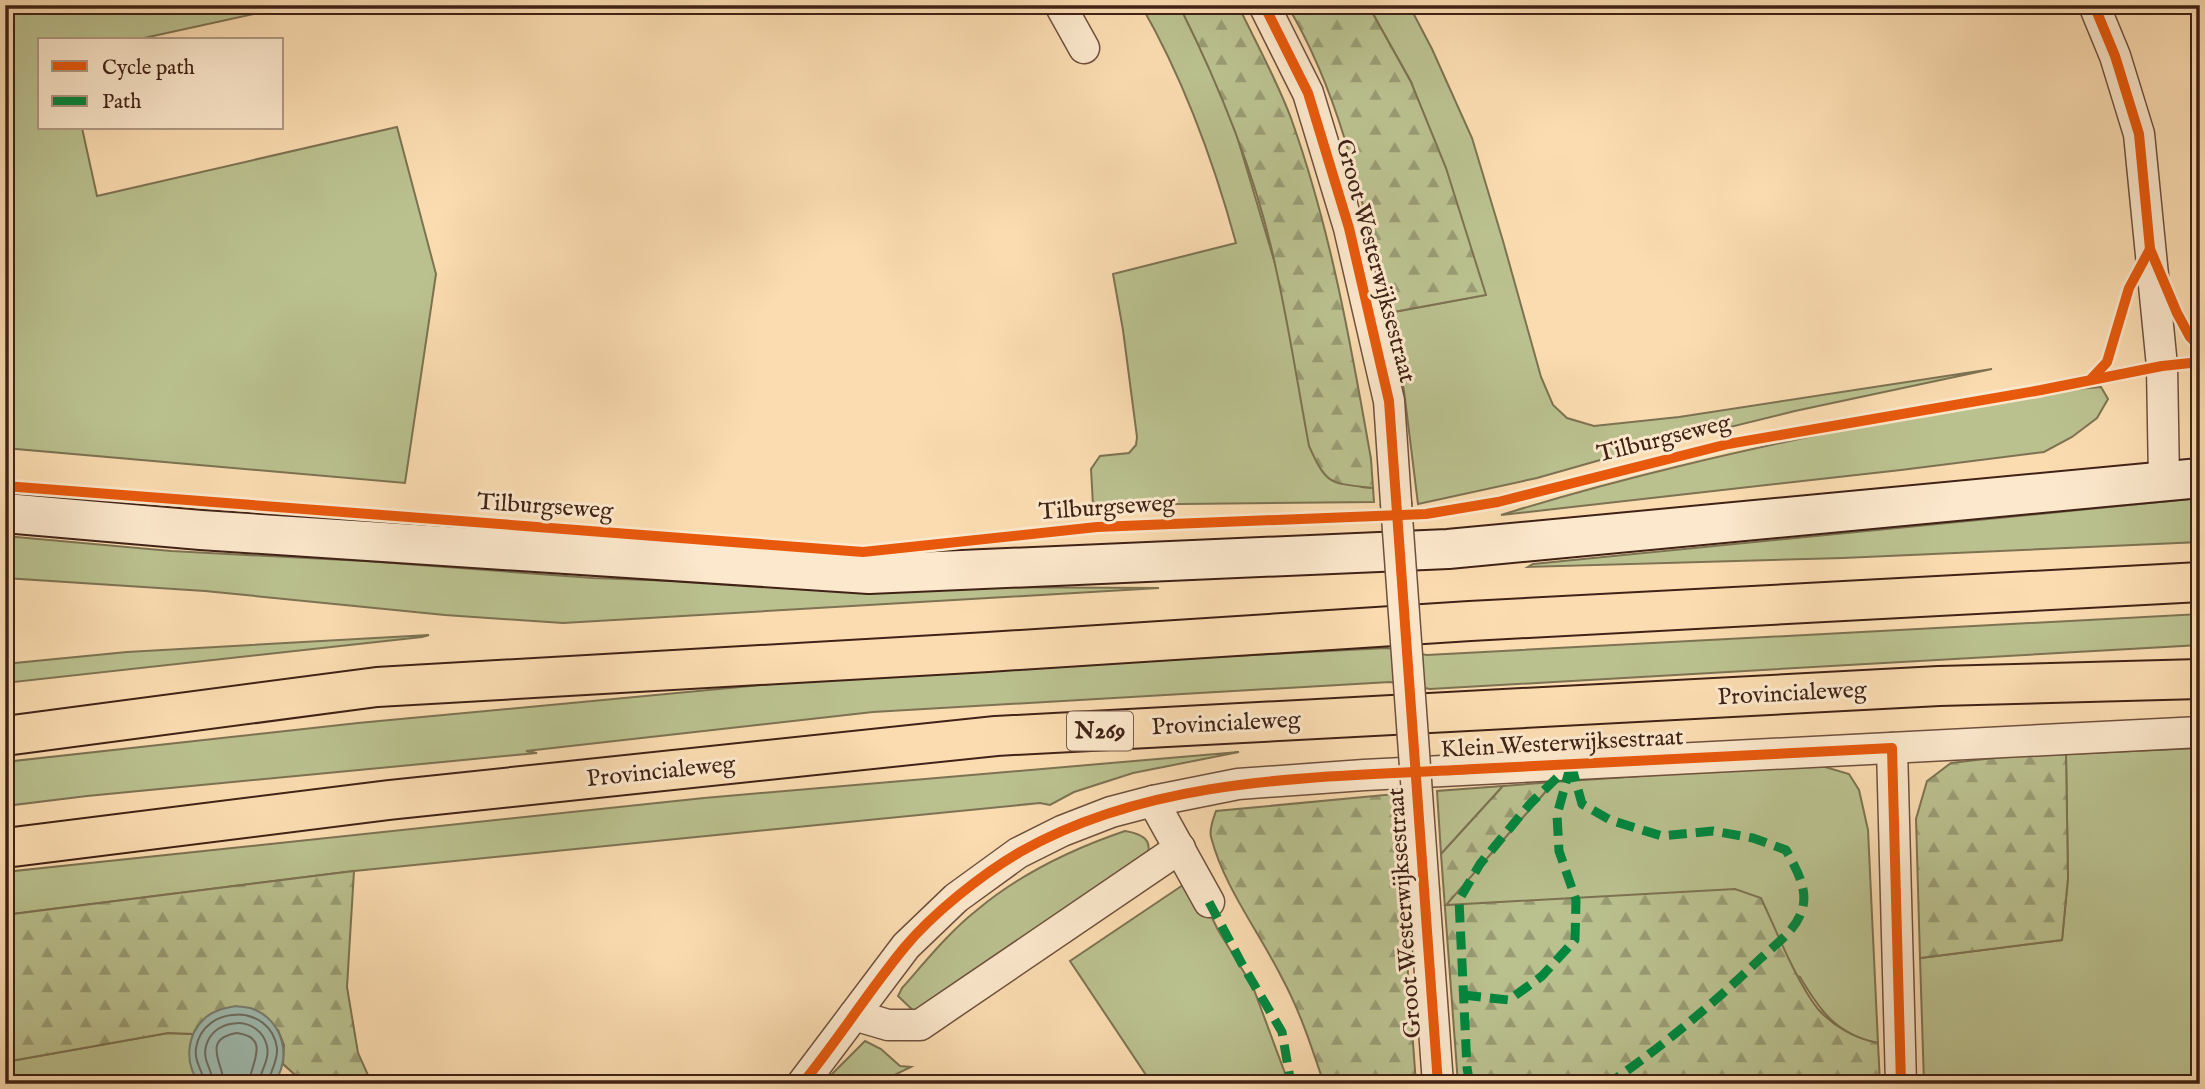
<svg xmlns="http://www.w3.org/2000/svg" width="2205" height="1089" font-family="'IM FELL English',serif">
<defs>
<pattern id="forest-firs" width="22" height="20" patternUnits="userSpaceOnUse" patternTransform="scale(1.75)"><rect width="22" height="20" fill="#bac18f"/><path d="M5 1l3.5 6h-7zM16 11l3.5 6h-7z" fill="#999c74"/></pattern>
</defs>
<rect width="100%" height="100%" fill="#fbdcb1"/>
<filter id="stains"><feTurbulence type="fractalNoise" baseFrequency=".00286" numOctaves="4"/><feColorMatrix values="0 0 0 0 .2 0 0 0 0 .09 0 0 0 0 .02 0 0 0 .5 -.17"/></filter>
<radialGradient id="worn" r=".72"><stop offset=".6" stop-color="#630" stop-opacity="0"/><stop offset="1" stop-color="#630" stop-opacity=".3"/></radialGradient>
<g fill="#bac18f" stroke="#7d7252" stroke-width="2">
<path d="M5,5H295L135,40H40V128H82L97,196L397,127L436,274L405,483L5,448Z"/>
<path d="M1141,5H1179L1208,63L1234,126L1276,267L1362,487L1373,488L1374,502L1093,505L1091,469L1100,456L1129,453L1136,445L1137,437L1123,330L1113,274L1236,243C1213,159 1184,80 1141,5Z"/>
<path d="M1368,5H1409L1432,49L1472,138L1503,241L1541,377L1553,405L1567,418L1594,426L1679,417L1992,369L1795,411L1632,451L1537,478L1418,504L1404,391L1388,313L1485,295L1411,82Z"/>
<path d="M2101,387L2108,399L2097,418L2072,437L2044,452L1901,470L1501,515C1620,478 1739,451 1861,426C1940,410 2020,392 2101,387Z"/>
<path d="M2200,498V542L1843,558L1528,567L1533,564Z"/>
<path d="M5,536L171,551L365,561L593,578L813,586L1159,588L563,623L445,615L205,591L5,578Z"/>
<path d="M2200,614V645L1430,689L1390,682L873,712L526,751L537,753L87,796L5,806V762L358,723L879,674L1387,648L1427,655Z"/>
<path d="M429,635L422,637L5,683V664L127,652Z"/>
<path d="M2200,748V1084H1924L1920,958L2062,940L2068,878L2066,754Z"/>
<path d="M1239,752L1133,773L1074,792L1050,805L1040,803L354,871L5,915V872L704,798Z"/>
<path d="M1815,764L1849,774L1859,790L1868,830L1878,1043C1837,1035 1820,1011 1800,977L1445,905L1554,782Z"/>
<path d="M1503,786L1441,854L1437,791Z"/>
<path d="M1125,831C1155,836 1150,847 1145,872L921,1018L898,996L902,988C926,961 949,932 977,910C1020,874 1072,849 1125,831Z"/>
<path d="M1186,883L1196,885L1218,930L1253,987L1289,1084H1152L1070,961Z"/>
<path d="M168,1033L194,1034C188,1049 190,1071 200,1084H5V1062Z"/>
<path d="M865,1041L881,1049L900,1066L911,1067L876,1084H822Z"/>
</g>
<g fill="url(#forest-firs)" stroke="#7d7252" stroke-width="2">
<path d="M1179,5H1238C1256,43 1278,82 1292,121C1331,231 1351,345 1371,459L1373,488C1330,483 1327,486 1309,446C1298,387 1289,327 1276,269C1257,177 1221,89 1179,5Z"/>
<path d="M1287,5H1368L1411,82L1446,168L1486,295L1388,313C1364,209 1343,98 1287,5Z"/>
<path d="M2066,754L2068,878L2062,940L1920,958L1916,819L1927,781L1951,763L2010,756Z"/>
<path d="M1554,782L1446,905L1735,889L1761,898C1776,930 1797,983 1818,1009C1834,1027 1856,1039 1878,1043L1880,1084H1458L1441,854L1503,786Z"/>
<path d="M1395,794L1416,1084H1324C1312,1048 1300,1011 1282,978C1259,932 1224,887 1211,837C1209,829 1213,819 1216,811Z"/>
<path d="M354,871L347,987L358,1053L372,1084H305L283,1064L284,1045L278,1030H195L194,1034L168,1033L5,1062V915Z"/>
</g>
<path fill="#9fbbaf" stroke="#797e72" stroke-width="2" d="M236,1006C241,1007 248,1007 253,1009C283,1020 293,1059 273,1084H200C184,1064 186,1035 205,1018C214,1010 225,1008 236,1006Z"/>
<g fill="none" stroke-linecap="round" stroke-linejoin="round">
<g stroke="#706e62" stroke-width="2">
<path d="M205,1084C203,1071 194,1062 196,1048C203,1004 271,1003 277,1048C278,1062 270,1071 268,1084"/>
<path d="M213,1084C213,1070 202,1061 206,1046C214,1016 260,1015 267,1046C270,1061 260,1070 259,1084"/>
<path d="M224,1084C223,1063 201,1039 237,1033C272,1038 250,1064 249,1084"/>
</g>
<g stroke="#6f503d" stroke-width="33">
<g id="street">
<path d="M1060,5L1084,48"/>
<path d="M1264,5L1308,93L1349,228L1389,401L1396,503"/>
<path d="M2094,5L2115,56L2139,134L2162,366L2164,480"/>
<path d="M1892,748L1901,1084"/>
<path d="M1153,801L1209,902"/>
<path d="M1424,891L1438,1084"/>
<path d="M854,1015L888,1025H920L1180,848"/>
<path d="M802,1084L906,946L956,898L1018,853L1062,831L1111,812L1153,801L1238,784L1364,775L2200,732"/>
</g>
</g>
<g stroke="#402216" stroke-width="42">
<path id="secondary" d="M5,513L201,530L869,574L1448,549L2200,478"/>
</g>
<g stroke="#402216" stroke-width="42">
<g id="highway">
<path d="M5,736L377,687L988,652L1470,621L2200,582"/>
<path d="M5,848L389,800L996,736L1939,686L2200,679"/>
</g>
</g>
<use href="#street" stroke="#fce8cc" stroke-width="30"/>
<use href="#secondary" stroke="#fce8cc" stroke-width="38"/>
<use href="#highway" stroke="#fbdcb1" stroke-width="38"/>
<g stroke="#6f503d" stroke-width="33" stroke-linecap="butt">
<path id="street-bridge" d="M1396,503L1424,891"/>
</g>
<use href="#street-bridge" stroke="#fce8cc" stroke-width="30"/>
<g stroke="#00873e" stroke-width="9" stroke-dasharray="18 9" stroke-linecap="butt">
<path d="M1571,764L1582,804L1610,820L1662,836L1713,831L1753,838L1786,850C1795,867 1809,889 1802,910C1796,930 1776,944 1761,958C1713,1004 1663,1046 1608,1084"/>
<path d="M1209,902L1242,964L1282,1032L1291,1084"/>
<path d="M1463,995L1509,1000L1542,976L1575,940L1576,900L1559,851L1557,815L1571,764"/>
<path d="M1470,1084L1467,1068L1459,900L1480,864L1530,804L1571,764"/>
</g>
<g stroke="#fce8cc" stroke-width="15">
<g id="cycleway">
<path d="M1264,5L1308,93L1349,228L1389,401L1438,1084"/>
<path d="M2094,5L2115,56L2139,134L2150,249L2177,313L2190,337L2200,347"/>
<path d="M2092,378L2107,362L2129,288L2150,249"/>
<path d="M5,486L863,552L1097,527L1426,514L1498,502L1728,444L2041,390L2162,366L2200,362"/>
<path d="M802,1084C838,1040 868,992 904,948C932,914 982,874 1020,852C1157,774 1322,778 1475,769C1614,762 1753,755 1892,748L1901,1084"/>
</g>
</g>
<use href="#cycleway" stroke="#e8590c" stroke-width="10"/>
</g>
<g text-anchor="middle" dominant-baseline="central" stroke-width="6" stroke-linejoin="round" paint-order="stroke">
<rect fill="#fce8cc" stroke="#785d4d" stroke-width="2" x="1067" y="711.5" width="66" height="39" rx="5"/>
<g font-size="23" font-weight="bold" fill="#402216">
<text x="1100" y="731">N269</text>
</g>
<g font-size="24" fill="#402216" stroke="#fce8cc">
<text transform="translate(1375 261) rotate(75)">Groot Westerwijksestraat</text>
<text transform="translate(1664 439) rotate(-14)">Tilburgseweg</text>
<text transform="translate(545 507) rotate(4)">Tilburgseweg</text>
<text transform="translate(1107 508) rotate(-4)">Tilburgseweg</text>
<text transform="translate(1792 694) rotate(-3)">Provincialeweg</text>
<text transform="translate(1226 724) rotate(-3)">Provincialeweg</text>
<text transform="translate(1562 744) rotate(-3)">Klein Westerwijksestraat</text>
<text transform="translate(661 772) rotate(-6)">Provincialeweg</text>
<text transform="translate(1405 913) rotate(-94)">Groot Westerwijksestraat</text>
</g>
</g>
<rect width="2205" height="1089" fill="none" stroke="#fbdcb1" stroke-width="28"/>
<rect x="7" y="7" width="2191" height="1075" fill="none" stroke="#402216" stroke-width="3.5"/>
<rect x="14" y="14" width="2177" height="1061" fill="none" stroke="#402216" stroke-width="2"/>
<rect x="38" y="38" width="245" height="91" fill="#fce8cc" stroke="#b19983" stroke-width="2"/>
<rect x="52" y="61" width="35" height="10" fill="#e8590c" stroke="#b19983" stroke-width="2"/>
<text x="102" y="74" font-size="21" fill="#402216">Cycle path</text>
<rect x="52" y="96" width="35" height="10" fill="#00873e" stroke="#b19983" stroke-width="2"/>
<text x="102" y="108" font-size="21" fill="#402216">Path</text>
<rect width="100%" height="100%" filter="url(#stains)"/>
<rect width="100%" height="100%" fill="url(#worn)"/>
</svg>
